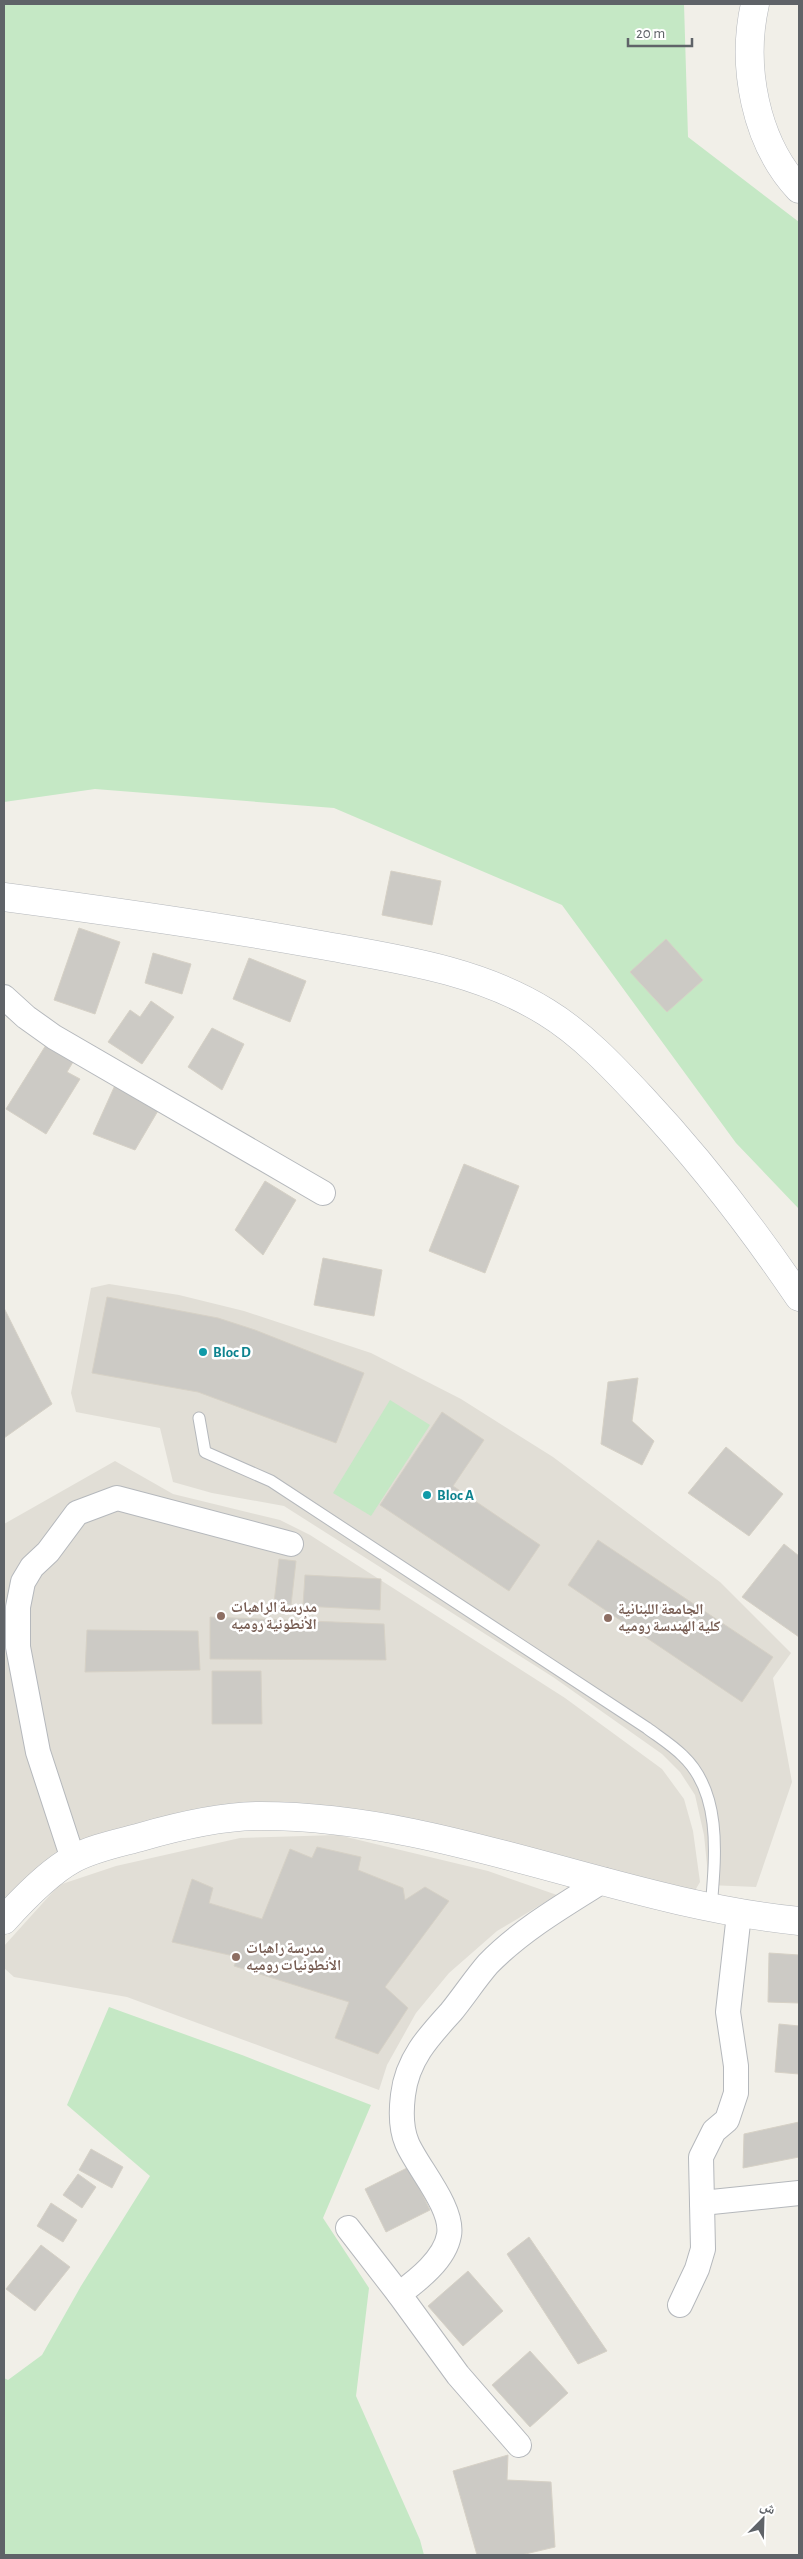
<svg xmlns="http://www.w3.org/2000/svg" width="803" height="2559" font-family="'Alegreya Sans','Noto Naskh Arabic',sans-serif">
<rect width="100%" height="100%" fill="#f1efe8"/>
<g fill="#e1ded6">
<path d="M109,1284L179,1295L244,1311L371,1353L461,1399L553,1457L720,1582L791,1653L773,1678L792,1782L756,1887L709,1885L704,1835L695,1795L680,1772L662,1754L553,1677L284,1506L212,1493L173,1482L160,1428L76,1412L71,1393L91,1288Z"/>
<path d="M115,1461L173,1494L280,1520L310,1535L565,1698L662,1769L684,1799L693,1831L700,1882L693,1894L404,1828L169,1826L4,1908V1524Z"/>
<path d="M338,1835L488,1871L557,1895L497,1931L449,1973L416,2013L387,2065L379,2090L127,1997L14,1977L4,1968V1946L59,1885L116,1866L240,1838Z"/>
</g>
<g fill="#c5e8c5">
<path d="M4,4H684L688,137L799,222V1209L736,1143L562,905L334,808L95,789L4,802Z"/>
<path d="M390,1400L430,1425L371,1516L333,1493Z"/>
<path d="M109,2007L242,2055L371,2105L323,2218L369,2288L356,2396L420,2540L424,2555H4V2378L8,2380L42,2355L81,2286L150,2176L67,2105Z"/>
</g>
<g fill="#cccac5" stroke="#d6d1c6">
<path d="M391,871L441,881L432,925L382,915Z"/>
<path d="M79,928L120,942L95,1014L54,1000Z"/>
<path d="M666,939L703,980L667,1012L630,972Z"/>
<path d="M153,953L191,964L182,994L145,983Z"/>
<path d="M249,958L306,981L290,1022L233,999Z"/>
<path d="M151,1001L174,1017L142,1064L108,1042L130,1010L140,1017Z"/>
<path d="M212,1028L244,1044L222,1090L188,1067Z"/>
<path d="M46,1045L73,1062L67,1072L80,1079L46,1134L6,1109Z"/>
<path d="M116,1083L159,1109L135,1150L93,1134Z"/>
<path d="M464,1164L519,1186L485,1273L429,1251Z"/>
<path d="M265,1181L296,1200L263,1255L235,1230Z"/>
<path d="M323,1258L382,1270L374,1316L314,1305Z"/>
<path d="M107,1297L218,1318L255,1330L364,1373L336,1443L198,1392L92,1373Z"/>
<path d="M4,1308L52,1404L4,1438Z"/>
<path d="M638,1378L632,1421L654,1441L642,1465L601,1444L608,1382Z"/>
<path d="M442,1412L484,1440L453,1486L540,1545L509,1591L380,1505Z"/>
<path d="M726,1447L783,1494L749,1536L688,1493Z"/>
<path d="M598,1540L773,1657L742,1702L568,1585Z"/>
<path d="M784,1544L799,1556V1637L742,1597Z"/>
<path d="M279,1559L296,1561L291,1605L274,1603Z"/>
<path d="M305,1575L381,1579L380,1610L303,1606Z"/>
<path d="M210,1617L384,1624L386,1660L210,1659Z"/>
<path d="M87,1630L198,1631L200,1670L85,1672Z"/>
<path d="M212,1671H261L262,1724H212Z"/>
<path d="M317,1847L361,1857L358,1870L403,1888L405,1900L425,1887L449,1901L385,1987L408,2008L378,2054L335,2038L349,2002L234,1966L238,1957L172,1942L192,1879L213,1888L209,1903L262,1919L290,1849L312,1858Z"/>
<path d="M769,1953L799,1955V2003L768,2002Z"/>
<path d="M779,2024L799,2026V2074L775,2072Z"/>
<path d="M799,2122V2157L743,2168L744,2134Z"/>
<path d="M91,2149L123,2167L112,2188L79,2170Z"/>
<path d="M409,2167L430,2210L386,2232L365,2189Z"/>
<path d="M78,2174L96,2187L82,2208L63,2195Z"/>
<path d="M51,2203L77,2220L63,2242L37,2226Z"/>
<path d="M529,2237L607,2351L578,2364L507,2254Z"/>
<path d="M41,2245L70,2267L35,2311L6,2289Z"/>
<path d="M468,2271L503,2311L463,2346L428,2306Z"/>
<path d="M530,2351L568,2393L530,2427L492,2385Z"/>
<path d="M508,2455L507,2480L551,2482L555,2547L521,2555H477L453,2471Z"/>
</g>
<g fill="none" stroke-linecap="round" stroke-linejoin="round">
<g stroke="#b5b8bc" stroke-width="13">
<path id="service" d="M199,1418L205,1452L271,1481L647,1728C659,1737 672,1745 683,1756C723,1794 715,1859 711,1909"/>
</g>
<g stroke="#b5b8bc" stroke-width="26">
<g id="minor">
<path d="M4,997L26,1017L54,1037L323,1193"/>
<path d="M73,1859L38,1752L18,1647V1607L23,1582L32,1567L48,1552L77,1513L117,1498L291,1544"/>
<path d="M702,2203L799,2193"/>
<path d="M348,2228L399,2294"/>
<path d="M680,2305L697,2269L703,2249L701,2157L714,2131L727,2120L736,2093V2066L728,2012L739,1914"/>
<path d="M519,2445L458,2375L399,2294C418,2280 445,2259 449,2235C454,2208 417,2167 407,2143C401,2129 401,2111 403,2095C407,2060 428,2037 451,2012C464,1996 475,1979 488,1964C521,1930 564,1905 604,1880"/>
</g>
</g>
<g stroke="#b5b8bc" stroke-width="29">
<g id="tertiary">
<path d="M755,4C741,66 755,142 799,189"/>
<path d="M4,897C110,911 216,926 321,945C398,959 479,970 546,1012C582,1034 613,1067 641,1097C700,1160 751,1226 799,1297"/>
<path d="M4,1920C23,1899 49,1872 73,1859C93,1848 119,1843 141,1837C179,1826 221,1816 261,1816C445,1816 617,1903 799,1921"/>
</g>
</g>
<use href="#service" stroke="#fff" stroke-width="11"/>
<use href="#minor" stroke="#fff" stroke-width="24"/>
<use href="#tertiary" stroke="#fff" stroke-width="28"/>
</g>
<g fill="#0f9aa8" stroke="#fff" stroke-width="2">
<circle cx="203" cy="1352" r="5"/>
<circle cx="427" cy="1495" r="5"/>
</g>
<g fill="#8d6e63" stroke="#fff" stroke-width="2">
<circle cx="221" cy="1616" r="5"/>
<circle cx="608" cy="1618" r="5"/>
<circle cx="236" cy="1957" r="5"/>
</g>
<g text-anchor="middle" dominant-baseline="central" stroke-width="5" stroke-linejoin="round" paint-order="stroke">
<g font-size="15" font-weight="bold" fill="#0d838f" stroke="#fff" text-anchor="start">
<text x="213" y="1352">Bloc D</text>
<text x="437" y="1495">Bloc A</text>
</g>
<g font-size="15" font-weight="bold" fill="#785e54" stroke="#fff" text-anchor="start">
<text x="231" y="1607">مدرسة الراهبات<tspan x="231" dy="17">الأنطونية روميه</tspan></text>
<text x="618" y="1609">الجامعة اللبنانية<tspan x="618" dy="17">كلية الهندسة روميه</tspan></text>
<text x="246" y="1948">مدرسة راهبات<tspan x="246" dy="17">الأنطونيات روميه</tspan></text>
</g>
</g>
<rect width="803" height="2559" fill="none" stroke="#5f6368" stroke-width="10"/>
<g transform="translate(763 2519) rotate(23)" stroke="#ffffff" stroke-width="4" paint-order="stroke">
<path d="M0-4L9 19L0 12L-9 19Z" fill="#5f6368"/>
<text y="-8" font-size="14" font-weight="bold" text-anchor="middle" fill="#5f6368">ش</text>
</g>
<path d="M628 38v8h64v-8" fill="none" stroke="#5f6368" stroke-width="2.5"/>
<text x="636" y="38" font-size="15" fill="#5f6368" stroke="#ffffff" stroke-width="4" paint-order="stroke">20 m</text>
</svg>
